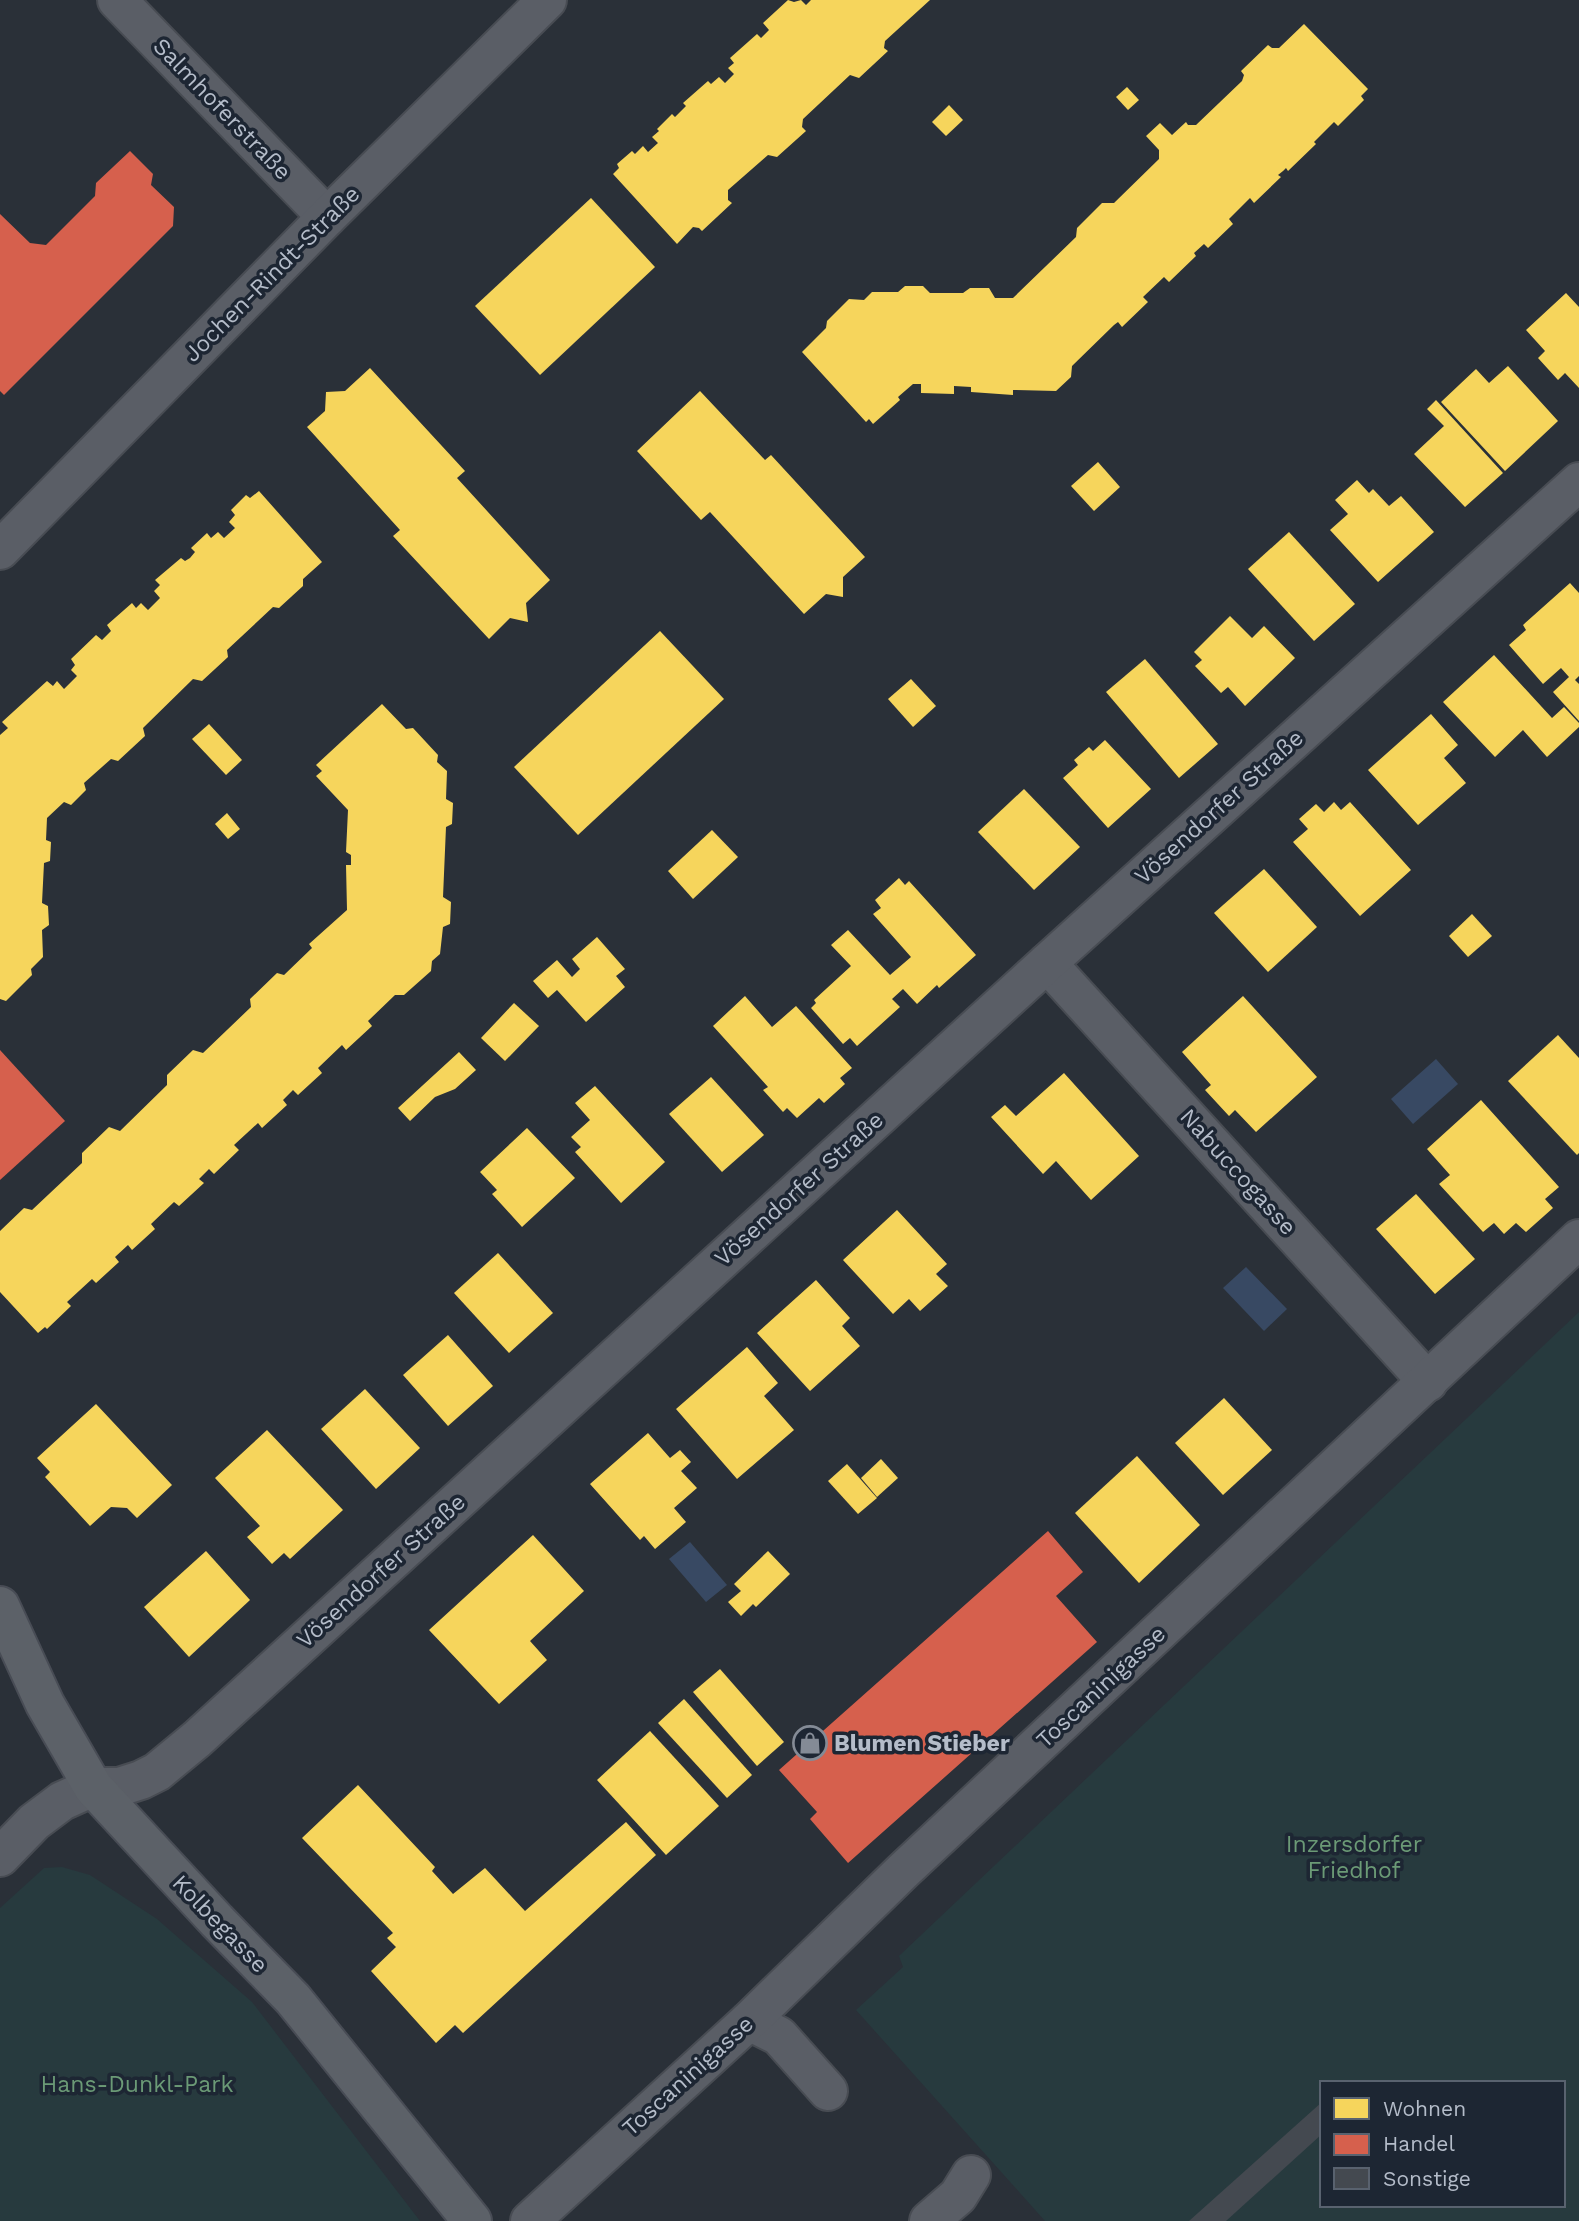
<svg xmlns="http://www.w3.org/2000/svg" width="1579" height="2221" font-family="'Work Sans',sans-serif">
<rect width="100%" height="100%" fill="#2a3038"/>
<g fill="#273a3e" fill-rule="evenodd">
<path d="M1579,1312V2221H1045L856,2010L903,1967L899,1956ZM1322,2083H1563V2205H1322Z"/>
<path d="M62,1867L90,1875L157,1919L252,2002L420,2221H0V1908L44,1868Z"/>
</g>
<g fill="#384963">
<path d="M1436,1059L1458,1084L1413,1124L1391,1099Z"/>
<path d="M1246,1267L1287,1309L1264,1331L1223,1288Z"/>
<path d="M690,1542L727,1585L706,1602L669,1559Z"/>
</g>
<g fill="#f6d55c">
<path d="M788,0L794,2L801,0L806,5L811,0H930L885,41L884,48L888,51L859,78L850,75L803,119L802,127L806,131L777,157L768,155L728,190V200L732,203L702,231L699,228L693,227L677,244L613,174L619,168L617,164L632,151L635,154L643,146L648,152L658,143L652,137L659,131L657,129L672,114L675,117L686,106L683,103L708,81L711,84L719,77L725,83L734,74L728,68L734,63L730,58L757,34L761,38L769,30L763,23Z"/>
<path d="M1304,24L1368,89L1361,96L1364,100L1338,126L1334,122L1314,142L1316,144L1288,171L1286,168L1283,171L1278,175L1281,177L1254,203L1250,198L1229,219L1233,224L1208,248L1204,244L1194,253L1196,256L1169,282L1164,277L1143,297L1148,302L1122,327L1118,322L1114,325L1072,366L1071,377L1056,391L1013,390V395L971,392V387L954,386V394L921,393V384H913L898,397L900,400L873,424L869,419L866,422L802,352L826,328L827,321L849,299L864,300L872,292H898L905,286H923L930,293H963L970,288H989L995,298H1013L1076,237L1077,228L1102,203H1114L1159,159V150L1146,136L1160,123L1172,135L1186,122L1188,125H1196L1242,81L1244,75L1241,71L1268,45L1272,48H1279Z"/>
<path d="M1127,87L1139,100L1128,110L1116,97Z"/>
<path d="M949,105L963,120L946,136L932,122Z"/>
<path d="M591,198L655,267L540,375L475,306Z"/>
<path d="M1566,293L1579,307V388L1565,373L1558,380L1538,358L1545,351L1526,330Z"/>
<path d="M1508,366L1558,421L1505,471L1441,402L1476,369L1489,383Z"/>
<path d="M370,368L465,471L457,478L550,580L526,603L528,622L510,618L489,639L393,536L400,530L307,427L325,411L326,392L345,391Z"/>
<path d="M700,391L765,460L771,455L865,557L843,577V597L826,594L804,614L710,512L701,520L637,451Z"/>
<path d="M1436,400L1503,473L1465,507L1414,454L1444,426L1427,409Z"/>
<path d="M1098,462L1120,487L1094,511L1071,486Z"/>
<path d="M1357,480L1369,493L1373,489L1389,506L1401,496L1434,532L1378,582L1330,530L1348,514L1335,500Z"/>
<path d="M259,491L322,562L303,579V586L279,608L273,607L227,650L228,657L202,681L193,679L143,728L145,736L118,761L111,759L84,783L86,790L71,805L64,802L47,818L46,840L51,842L50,861L44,863L42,903L48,906L49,925L42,930L43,957L31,969L32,975L6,1001L0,999V735L8,728L2,722L47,681L53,686L57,681L64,689L77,676L71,670L75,665L71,659L96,635L102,640L111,631L107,625L132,603L136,608L141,603L148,610L160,598L154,591L160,585L155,580L181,558L185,561L190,558L195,552L191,548L207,533L211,538L218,532L224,538L235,528L229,522L235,515L231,510L246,495L250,498Z"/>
<path d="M1289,532L1355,604L1314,641L1248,569Z"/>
<path d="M1570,583L1579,593V676L1575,680L1579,684V721L1553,692L1569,677L1561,668L1543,684L1509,645L1526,630L1523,625Z"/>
<path d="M1230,616L1252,638L1264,626L1295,658L1245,706L1228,687L1221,693L1195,666L1202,660L1194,652Z"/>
<path d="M660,631L724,699L578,835L514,767Z"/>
<path d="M1494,655L1552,718L1564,707L1579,723V727L1547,757L1523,730L1495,757L1443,702Z"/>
<path d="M1145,659L1218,744L1179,778L1106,692Z"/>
<path d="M911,679L936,706L913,727L888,699Z"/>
<path d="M382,704L406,729L413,728L438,755L437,762L447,771L446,799L453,803L452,824L446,827L443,897L451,902L450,924L443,927L440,954L432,961L431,971L404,995H395L368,1021L372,1026L346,1050L342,1045L318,1068L322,1073L298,1095L293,1090L283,1100L287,1105L262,1128L258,1123L234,1145L239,1150L214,1174L209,1169L199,1179L204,1183L179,1206L174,1202L151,1224L155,1229L132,1250L128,1245L115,1257L119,1262L96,1283L92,1279L67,1302L71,1306L47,1329L45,1327L38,1333L0,1292V1231L24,1208L32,1210L82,1163V1153L109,1127L120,1131L167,1085V1075L193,1050L203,1053L251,1007L250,999L277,973L284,975L312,948L309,944L347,910L346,865H351V855L346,852L348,810L316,776L322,771L316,765Z"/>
<path d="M1431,714L1458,745L1444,758L1466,783L1418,825L1368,770Z"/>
<path d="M209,724L242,760L226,775L192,739Z"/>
<path d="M1105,740L1151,789L1108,828L1063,778L1078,765L1074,760L1089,747L1093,751Z"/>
<path d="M1024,789L1080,847L1034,890L978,832Z"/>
<path d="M1334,802L1341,810L1350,802L1411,870L1360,916L1293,842L1308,829L1299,819L1316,804L1324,812Z"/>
<path d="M227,813L240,829L228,839L215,824Z"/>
<path d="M712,830L738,857L693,899L668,871Z"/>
<path d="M1264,869L1317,927L1268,972L1214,913Z"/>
<path d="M899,878L905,885L909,881L976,955L939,988L937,985L917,1004L903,989L892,999L900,1007L857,1046L850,1038L843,1044L811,1008L816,1003L814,1000L851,966L831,945L848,930L890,975L911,957L873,914L881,908L875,900Z"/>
<path d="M1472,914L1492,936L1468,957L1449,936Z"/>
<path d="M597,937L625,969L616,976L625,987L586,1022L557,990L548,998L533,981L557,960L572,977L580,969L572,959Z"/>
<path d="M745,996L772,1027L796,1006L852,1068L840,1078L845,1084L824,1103L819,1098L797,1118L787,1108L783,1112L763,1090L768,1087L713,1026Z"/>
<path d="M1243,996L1317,1077L1256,1132L1235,1110L1229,1116L1205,1090L1211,1085L1182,1052Z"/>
<path d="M514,1003L539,1026L505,1061L481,1038Z"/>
<path d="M1558,1035L1579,1058V1153L1577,1155L1508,1081Z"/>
<path d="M459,1052L476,1070L455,1089L435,1097L410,1121L398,1108Z"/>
<path d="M1064,1073L1139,1156L1091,1200L1056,1161L1043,1174L991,1117L1005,1105L1016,1116Z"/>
<path d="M711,1077L764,1135L722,1172L669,1114Z"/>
<path d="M595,1086L665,1162L621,1203L575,1152L581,1147L571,1137L590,1120L575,1103Z"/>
<path d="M1481,1100L1559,1187L1545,1199L1553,1208L1526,1232L1516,1223L1504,1234L1494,1223L1483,1232L1439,1184L1450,1175L1427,1149Z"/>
<path d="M527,1128L575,1178L522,1227L492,1194L497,1190L480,1172Z"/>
<path d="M1416,1194L1475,1259L1435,1294L1376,1229Z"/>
<path d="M897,1210L947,1264L936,1274L948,1286L920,1311L909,1299L893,1314L843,1260Z"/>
<path d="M498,1253L553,1313L509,1353L454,1293Z"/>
<path d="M816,1280L850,1318L842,1326L860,1346L810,1391L757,1333Z"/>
<path d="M448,1335L493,1386L448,1426L403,1375Z"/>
<path d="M747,1347L778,1383L764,1396L794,1430L737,1479L676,1409Z"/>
<path d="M365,1389L420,1448L376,1489L321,1429Z"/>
<path d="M1224,1398L1272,1450L1223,1495L1175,1443Z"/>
<path d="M96,1404L172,1485L137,1518L127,1508L111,1507L90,1526L45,1477L50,1472L37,1458Z"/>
<path d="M267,1430L343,1510L290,1559L284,1553L272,1564L247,1537L260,1526L215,1478Z"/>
<path d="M648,1433L670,1458L680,1450L691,1462L681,1471L697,1488L674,1508L686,1522L655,1549L644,1536L640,1540L590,1484Z"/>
<path d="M1137,1456L1200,1525L1139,1583L1075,1513Z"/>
<path d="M881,1459L898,1478L877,1497L861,1478Z"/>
<path d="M847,1464L877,1498L858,1514L828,1481Z"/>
<path d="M533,1535L584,1591L530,1641L547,1660L499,1704L429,1630Z"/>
<path d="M206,1551L250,1600L189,1657L144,1607Z"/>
<path d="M768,1551L790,1574L756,1607L753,1604L741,1616L728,1602L741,1591L734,1584Z"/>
<path d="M720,1669L784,1742L757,1766L693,1692Z"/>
<path d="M684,1699L752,1775L727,1798L658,1723Z"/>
<path d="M650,1731L719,1806L666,1855L597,1780Z"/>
<path d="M358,1785L435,1867L432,1871L453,1894L485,1868L525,1911L626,1822L656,1855L463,2033L455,2025L436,2043L371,1971L396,1947L387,1938L393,1933L302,1838Z"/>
</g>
<g fill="#d6604d">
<path d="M130,151L153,174L151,185L174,207L173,226L4,395L0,391V214L30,243L46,245L95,196L96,183Z"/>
<path d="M0,1050L65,1121L0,1180Z"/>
<path d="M1048,1531L1083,1572L1056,1596L1097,1642L848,1863L810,1819L817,1812L779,1770Z"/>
</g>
<path fill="#444950" d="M1322,2102V2134L1226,2221H1189Z"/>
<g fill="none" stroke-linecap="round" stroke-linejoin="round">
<g stroke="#484c53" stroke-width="42">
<g id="minor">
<path d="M117,0L327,217"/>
<path d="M0,550L327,217L547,0"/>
<path d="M1047,963L1428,1382"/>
<path d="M0,1857L34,1822L62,1801L93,1787H119L141,1780L157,1772L197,1739L1047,963L1579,482"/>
<path d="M749,2021L779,2036L828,2091"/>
<path d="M530,2221L749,2021L903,1871L1579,1239"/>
<path d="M929,2221L958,2196L971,2175"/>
</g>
</g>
<g stroke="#484c55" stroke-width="42">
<path id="major" d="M0,1606L45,1704L93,1787L217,1921L293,1999L472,2221"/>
</g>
<use href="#minor" stroke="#5a5e66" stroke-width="38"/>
<use href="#major" stroke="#5c6168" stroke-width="38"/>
</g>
<defs>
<g id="shop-ring" transform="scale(1.75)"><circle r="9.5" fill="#1d2633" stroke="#848b96" stroke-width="1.5"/><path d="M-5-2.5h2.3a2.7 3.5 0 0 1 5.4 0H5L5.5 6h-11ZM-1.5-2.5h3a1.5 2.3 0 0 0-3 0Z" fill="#848b96"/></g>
</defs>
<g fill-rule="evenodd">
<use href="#shop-ring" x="810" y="1743"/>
</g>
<g text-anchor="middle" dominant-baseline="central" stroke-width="7" stroke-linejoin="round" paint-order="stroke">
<g font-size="23" fill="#b4bcc9" stroke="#1d2633">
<text transform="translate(222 109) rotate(46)">Salmhoferstraße</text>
<text transform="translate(272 274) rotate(-45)">Jochen-Rindt-Straße</text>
<text transform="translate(1219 807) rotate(-42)">Vösendorfer Straße</text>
<text transform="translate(1238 1172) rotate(48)">Nabuccogasse</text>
<text transform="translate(799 1189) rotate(-42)">Vösendorfer Straße</text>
<text transform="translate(381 1571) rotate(-42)">Vösendorfer Straße</text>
<text transform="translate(1101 1687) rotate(-43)">Toscaninigasse</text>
<text transform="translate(220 1924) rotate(46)">Kolbegasse</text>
<text transform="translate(688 2076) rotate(-42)">Toscaninigasse</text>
</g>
<g font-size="23" font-weight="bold" fill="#b4bcc9" stroke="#1d2633" text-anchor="start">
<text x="834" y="1743">Blumen Stieber</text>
</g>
<g font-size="23" fill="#6b9a76" stroke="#1d2633">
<text x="1354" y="1844">Inzersdorfer<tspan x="1354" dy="26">Friedhof</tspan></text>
<text x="137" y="2084">Hans-Dunkl-Park</text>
</g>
</g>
<rect x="1320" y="2081" width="245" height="126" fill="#1d2633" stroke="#59626f" stroke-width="2"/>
<rect x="1334" y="2098" width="35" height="21" fill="#f6d55c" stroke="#59626f" stroke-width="2"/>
<text x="1383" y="2116" font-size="21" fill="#b4bcc9">Wohnen</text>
<rect x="1334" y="2134" width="35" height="21" fill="#d6604d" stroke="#59626f" stroke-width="2"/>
<text x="1383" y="2151" font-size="21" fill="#b4bcc9">Handel</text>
<rect x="1334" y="2168" width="35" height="21" fill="#444950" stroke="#59626f" stroke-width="2"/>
<text x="1383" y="2186" font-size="21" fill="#b4bcc9">Sonstige</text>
</svg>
